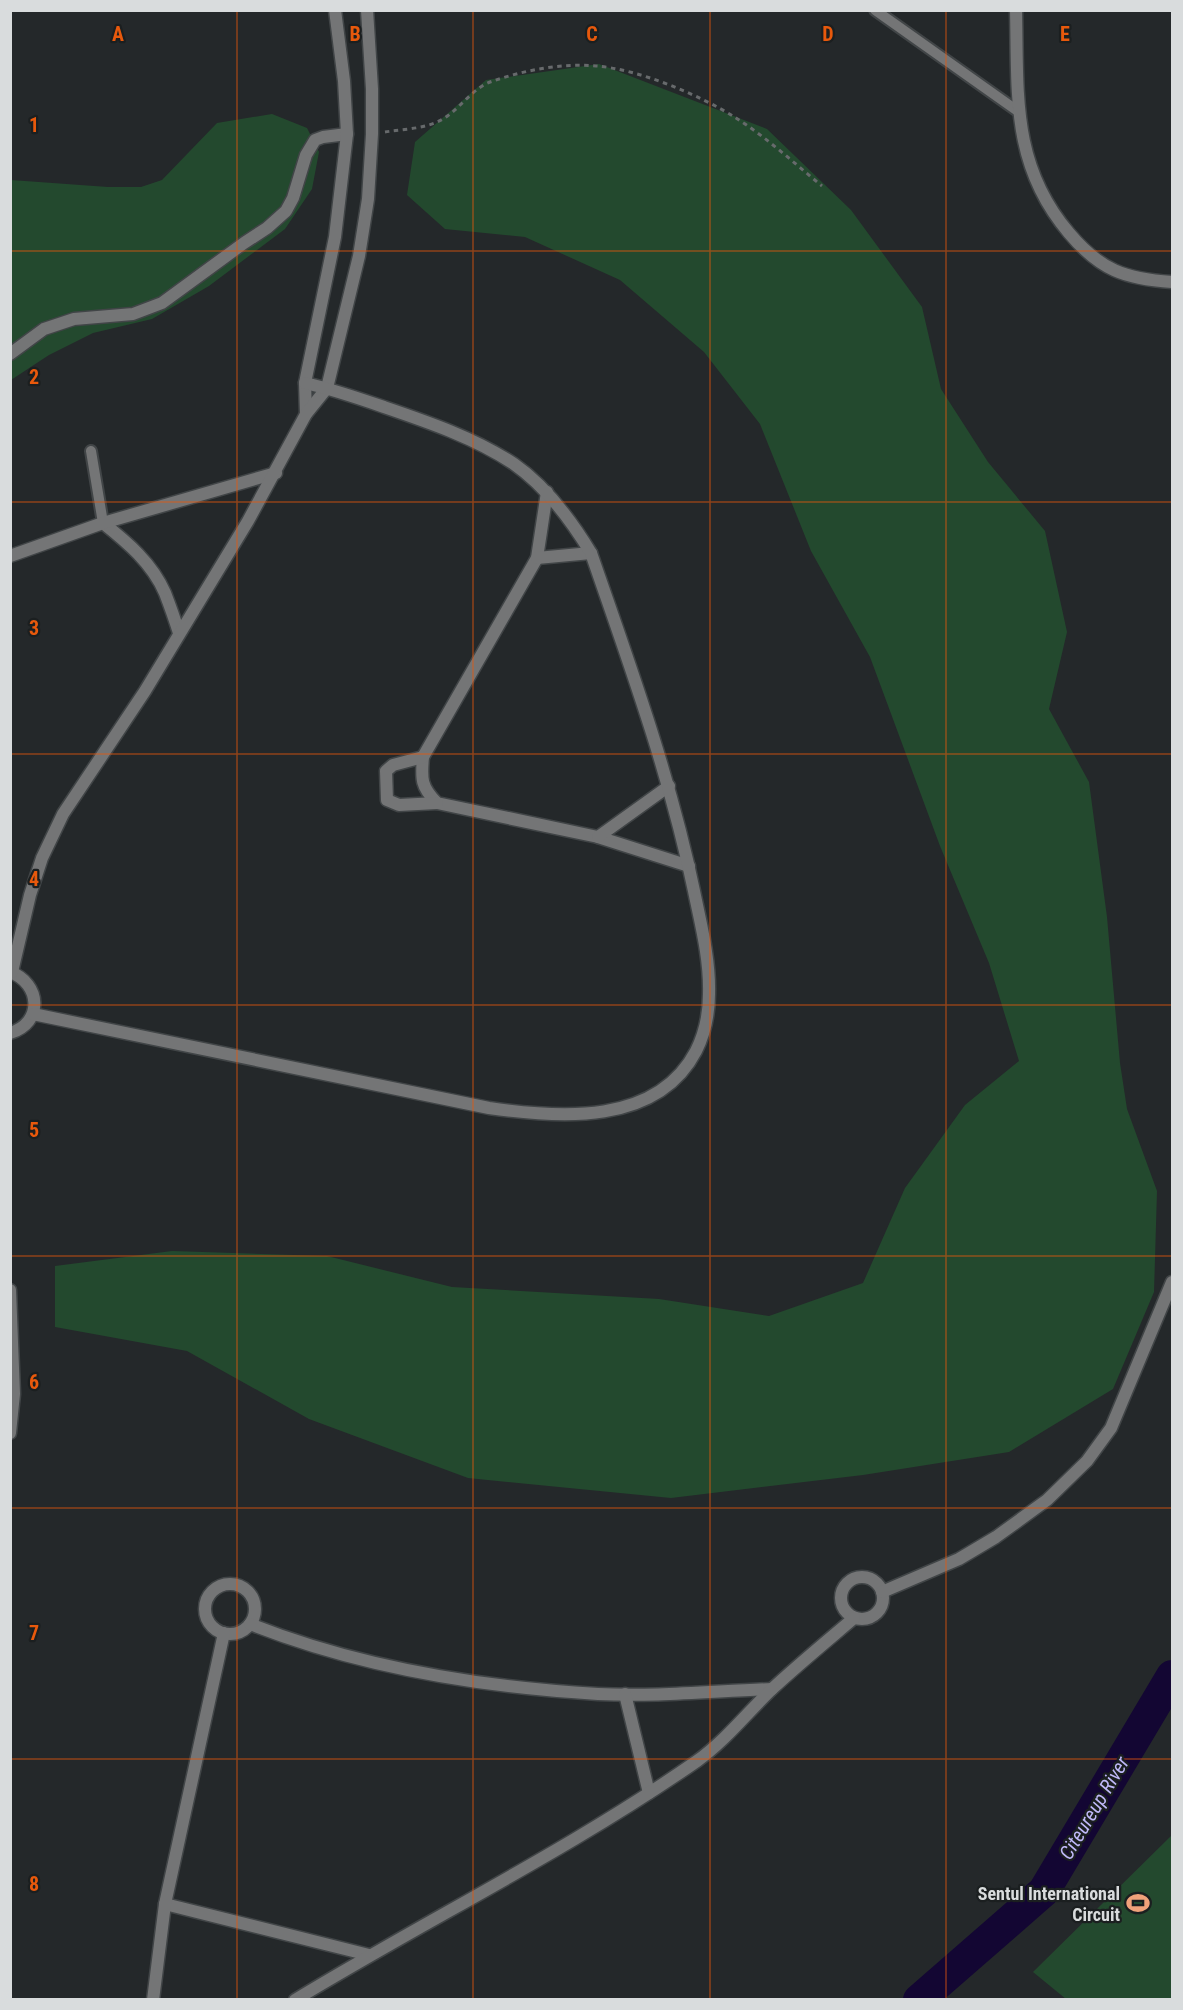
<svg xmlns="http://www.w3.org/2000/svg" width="1183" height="2010" font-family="'Roboto Condensed',sans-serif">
<rect width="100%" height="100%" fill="#24282a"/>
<g fill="#23492e">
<path d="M599,64L767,129L851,210L922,307L941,389L988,462L1045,531L1067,632L1049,709L1089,782L1107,917L1120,1063L1127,1109L1157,1191L1154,1292L1113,1389L1009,1452L863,1475L671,1498L468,1478L309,1419L187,1351L55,1327V1266L172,1251L327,1256L452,1287L659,1299L769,1316L863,1283L905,1188L965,1105L1019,1061L989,963L940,846L870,657L811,551L760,424L704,352L620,280L525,237L445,229L407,195L415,142L486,80Z"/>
<path d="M272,114L307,128L319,152L312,189L285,229L209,286L152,319L93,333L49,355L11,380V180L108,187H141L162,180L217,123Z"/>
<path d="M1172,1835V1999H1066L1033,1972Z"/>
</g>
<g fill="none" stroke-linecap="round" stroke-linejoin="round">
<path stroke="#130633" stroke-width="32" d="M919,2000L1044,1891L1172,1676"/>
<g stroke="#414547" stroke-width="14">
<g id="lane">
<path d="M875,10L1019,112"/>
<path d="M91,451L103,523"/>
</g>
</g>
<g stroke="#414547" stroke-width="15">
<g id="street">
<path d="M1016,10C1018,94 1011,165 1069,233C1100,270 1125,279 1172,282"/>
<path d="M10,354L44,329L74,319L133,314L162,303L244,243L267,228L286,211L293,198L306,155L315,140L323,137L347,134"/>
<path d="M306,414L305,383L335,237L347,134L344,81L335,10"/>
<path d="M547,492L537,558L423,757C421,779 421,787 437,803L598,837L689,866"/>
<path d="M103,523C127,542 152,563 165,593C170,606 175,620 179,633"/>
<path d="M10,556L103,523L276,473"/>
<path d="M537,558L591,553"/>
<path d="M423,757L393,765L386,771L387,800L399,805L437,803"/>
<path d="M598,837L669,786"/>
<path d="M10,972C41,983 44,1023 10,1033"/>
<path d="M12,972L30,895L42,858L63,814L145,691L248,521L306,414L327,388L359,256L368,199L372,134V89L367,10"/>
<path d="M33,1014L489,1108C559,1118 657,1126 696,1051C705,1033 709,1014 709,994C710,959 701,925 694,891C670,776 630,665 591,553C571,520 547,487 514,464C475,438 428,422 384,407C358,398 332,389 305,383"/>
<path d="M10,1290L14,1394L10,1433"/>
<circle cx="862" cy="1598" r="21"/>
<circle cx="230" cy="1609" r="25"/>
<path d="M882,1592L959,1559L996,1537L1047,1500L1087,1461L1111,1428L1172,1282"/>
<path d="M250,1624C361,1668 479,1687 598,1694C654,1697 715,1691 772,1689"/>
<path d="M625,1694L649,1793"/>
<path d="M165,1904L369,1955"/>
<path d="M153,2000L165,1904L224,1633"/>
<path d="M295,2000C428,1919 569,1850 697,1761C725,1741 747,1713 772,1689C799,1664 827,1641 854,1618"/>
</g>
</g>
<path stroke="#676a6c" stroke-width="3" stroke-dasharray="4.5 4.5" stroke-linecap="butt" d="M385,132C404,129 426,129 443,119C460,109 473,87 493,81C525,70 562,63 596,66C638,69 700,95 736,118C766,137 794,163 822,186"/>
<use href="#lane" stroke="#747576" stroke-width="10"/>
<use href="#street" stroke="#747576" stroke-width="12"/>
</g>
<path fill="none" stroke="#e8590c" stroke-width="1.5" stroke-opacity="0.55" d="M237,10V2000M473,10V2000M710,10V2000M946,10V2000M10,251H1172M10,502H1172M10,754H1172M10,1005H1172M10,1256H1172M10,1508H1172M10,1759H1172"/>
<defs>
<g id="stadium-bare" transform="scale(1.8)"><path d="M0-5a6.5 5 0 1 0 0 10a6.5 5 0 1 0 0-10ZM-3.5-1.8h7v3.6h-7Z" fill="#f0a27a" stroke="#1b1f20" stroke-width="2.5" paint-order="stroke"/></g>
</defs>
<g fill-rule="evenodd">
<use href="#stadium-bare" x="1138" y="1903"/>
</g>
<g text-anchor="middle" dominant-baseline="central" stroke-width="4.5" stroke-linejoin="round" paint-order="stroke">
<g font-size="18" font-weight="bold" fill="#d9dcdd" stroke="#1b1f20" text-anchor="end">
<text x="1120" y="1893">Sentul International<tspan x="1120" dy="21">Circuit</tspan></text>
</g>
<g font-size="20" font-style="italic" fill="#bfb8f8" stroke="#1b1f20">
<text transform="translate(1094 1808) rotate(-59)">Citeureup River</text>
</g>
</g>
<g font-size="20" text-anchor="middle" font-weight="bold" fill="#e8590c" stroke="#1b1f20" stroke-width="4.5" stroke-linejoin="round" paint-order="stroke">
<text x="118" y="41">A</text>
<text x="355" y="41">B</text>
<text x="592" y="41">C</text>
<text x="828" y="41">D</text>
<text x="1065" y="41">E</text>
<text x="34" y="132">1</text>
<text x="34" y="384">2</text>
<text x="34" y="635">3</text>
<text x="34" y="886">4</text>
<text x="34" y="1137">5</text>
<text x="34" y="1389">6</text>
<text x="34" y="1640">7</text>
<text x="34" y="1891">8</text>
</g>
<rect width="1183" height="2010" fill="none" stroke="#d9dcdd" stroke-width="24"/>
</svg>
